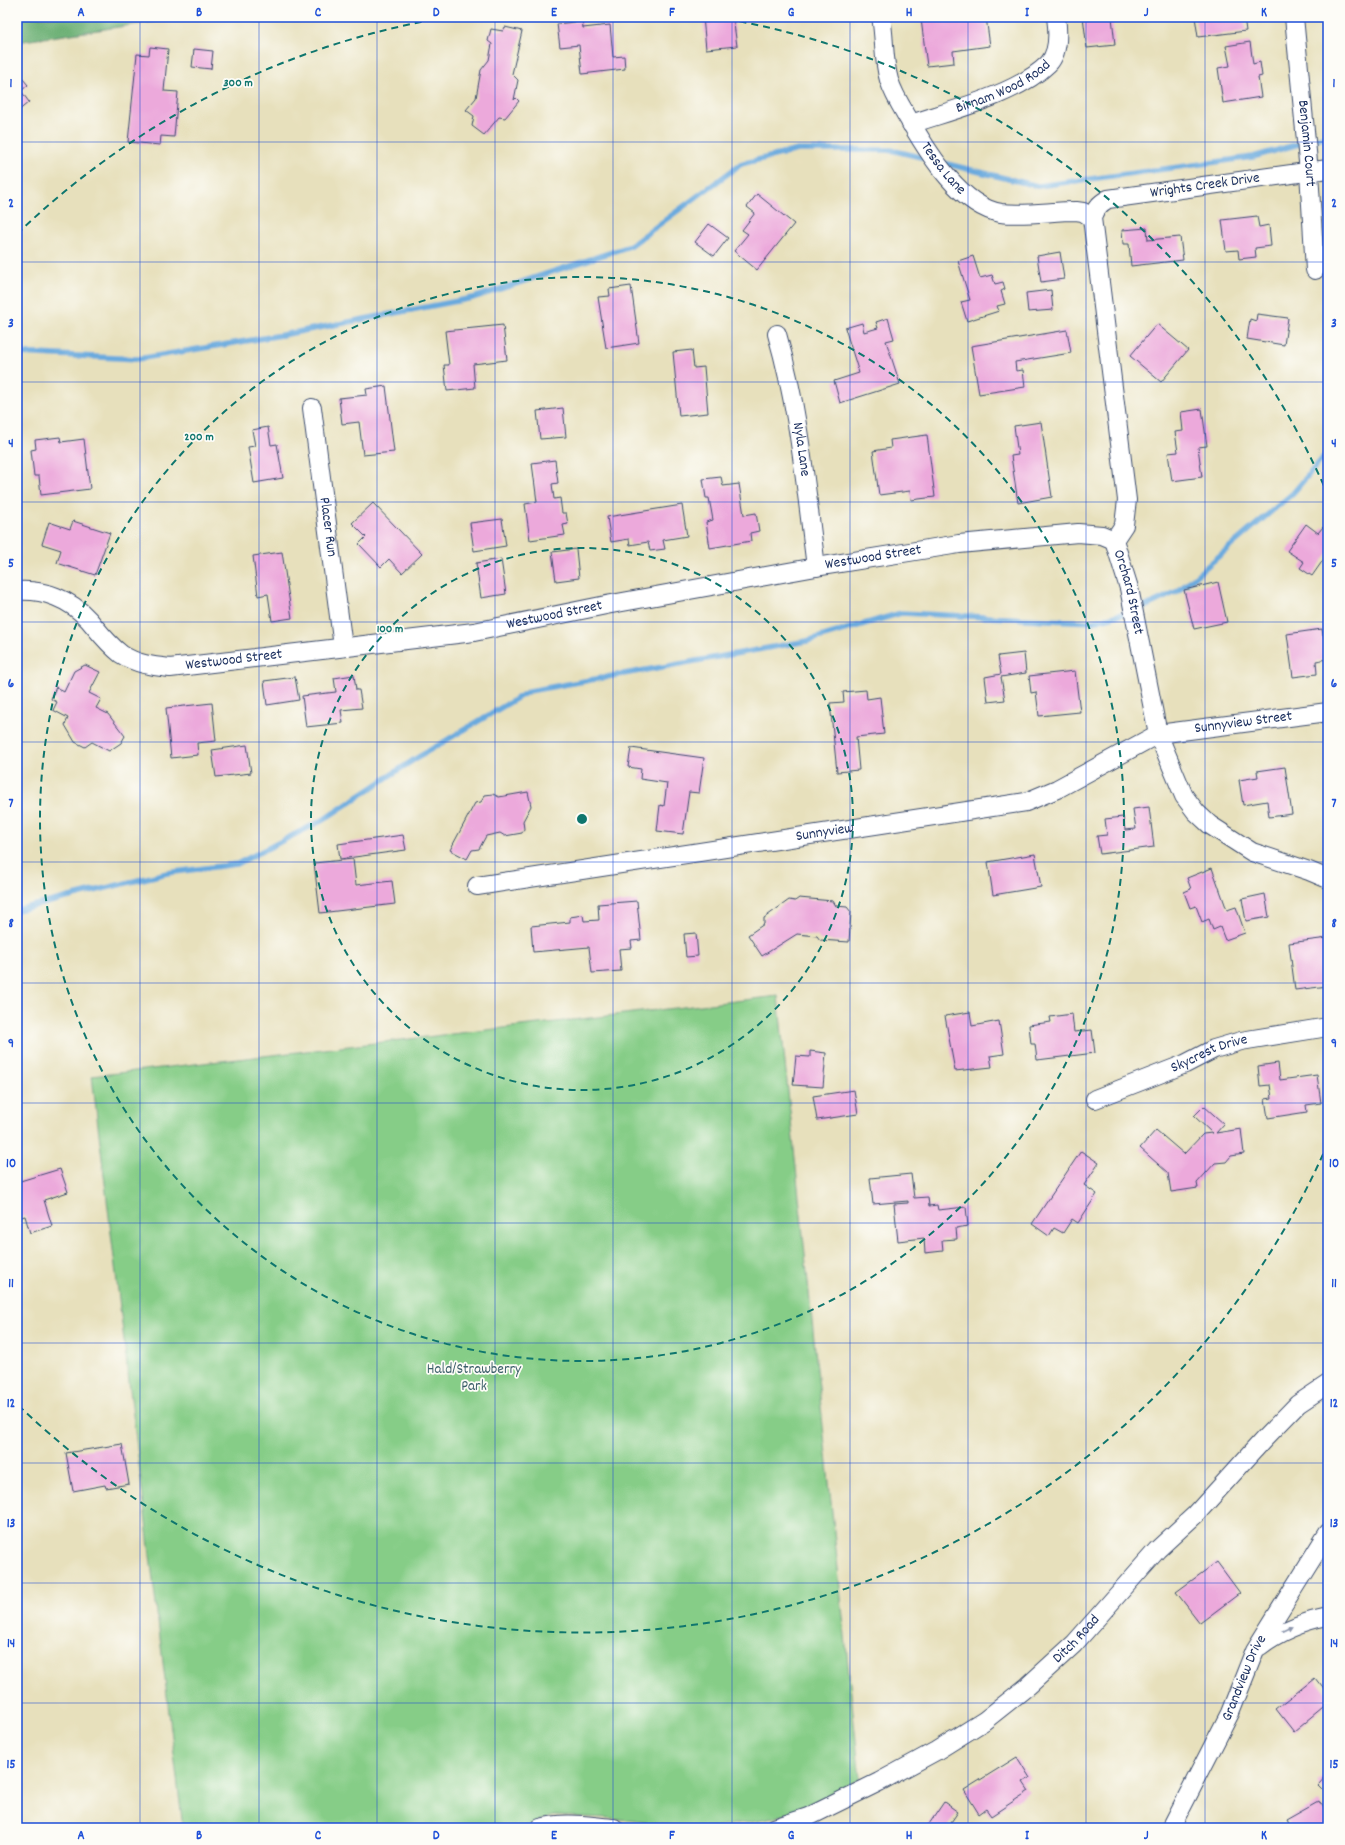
<svg xmlns="http://www.w3.org/2000/svg" width="1345" height="1845" font-family="Dekko,sans-serif">
<rect width="100%" height="100%" fill="#fdfcf7"/>
<filter id="ink" filterUnits="userSpaceOnUse"><feTurbulence type="fractalNoise" baseFrequency=".025" numOctaves="2"/><feDisplacementMap in="SourceGraphic" scale="8" xChannelSelector="R" yChannelSelector="G"/><feConvolveMatrix kernelMatrix="1 2 1 2 8 2 1 2 1" color-interpolation-filters="sRGB"/></filter>
<filter id="wash" filterUnits="userSpaceOnUse"><feTurbulence type="fractalNoise" baseFrequency=".012" numOctaves="4" result="noise"/><feDisplacementMap in="SourceGraphic" scale="16" xChannelSelector="R" yChannelSelector="G"/><feGaussianBlur stdDeviation="0.9" result="paint"/><feColorMatrix in="noise" values="0 0 0 0 0 0 0 0 0 0 0 0 0 0 0 0 0 1.4 0 .05"/><feComposite in="paint" operator="in"/></filter>
<g filter="url(#wash)">
<rect width="100%" height="100%" fill="#e7e0bc"/>
<path fill="#86cd87" stroke="#507e72" d="M778,996L860,1779L790,1814L714,1828H693L610,1818L553,1816L523,1828H183L92,1076Z"/>
<path fill="#6cb074" stroke="#447069" d="M17,17H187L17,42Z"/>
<g fill="none" stroke-linecap="round" stroke-linejoin="round">
<g stroke="#6baade" stroke-width="5.5">
<path d="M943,163L1038,186L1253,157L1323,137L1328,134"/>
<path d="M17,353L138,359L282,335L473,298L630,246L741,164L798,150H891L929,159"/>
<path d="M17,910L167,873L237,864L323,820L415,759L529,691L807,641L901,613L1092,622L1138,610L1178,591L1293,493L1328,452"/>
</g>
</g>
<g id="blocks">
<g fill="#eca9db">
<path d="M703,17H733L737,46L706,49Z"/>
<path d="M937,17H986L990,46L953,51L954,63L927,66L921,19Z"/>
<path d="M1083,17H1112L1115,45L1087,48Z"/>
<path d="M1195,17H1244L1246,31L1198,37Z"/>
<path d="M582,21L583,28L610,25L613,57L624,56L625,69L582,74L579,45L560,47L557,24Z"/>
<path d="M505,27L522,31L512,74L518,80L514,100L516,98L519,101L505,118L499,117L484,135L472,126L474,116L466,110L476,98L481,70L489,60L492,44L488,41L491,29L503,31Z"/>
<path d="M1250,42L1253,64L1260,62L1262,76L1258,77L1261,97L1223,103L1218,68L1230,66L1226,46Z"/>
<path d="M150,47L168,49L164,91L178,92L174,137L161,136L160,145L128,142L137,54L149,55Z"/>
<path d="M194,49L213,51L211,69L192,67Z"/>
<path d="M17,72L28,85L21,91L29,102L17,112Z"/>
<path d="M757,194L794,224L757,270L734,251L748,234L742,230L755,213L747,207Z"/>
<path d="M1257,216L1259,227L1269,225L1271,246L1255,248L1256,257L1239,259L1238,250L1226,251L1222,220Z"/>
<path d="M709,224L728,238L714,256L695,242Z"/>
<path d="M1147,228L1148,240L1180,237L1183,260L1131,266L1129,244H1123L1122,230Z"/>
<path d="M1060,252L1064,279L1041,282L1037,256Z"/>
<path d="M973,256L980,278L992,275L995,284L1003,282L1005,289L1001,291L1005,304L997,306L999,311L967,321L961,302L970,300L958,261Z"/>
<path d="M631,286L639,343L606,348L598,297L610,296L609,289Z"/>
<path d="M1051,290L1053,310L1028,312L1026,293Z"/>
<path d="M1257,314L1288,318L1284,345L1247,339L1250,319L1256,321Z"/>
<path d="M888,318L894,339L886,341L900,384L840,403L834,381L859,373L845,328L862,323L864,332L878,328L876,322Z"/>
<path d="M1157,324L1188,350L1161,382L1130,356Z"/>
<path d="M503,325L507,360L473,364L475,388L447,391L444,365H449L445,331Z"/>
<path d="M1067,330L1071,353L1015,362L1016,371L1023,370L1025,387L979,394L971,346Z"/>
<path d="M692,350L694,368L704,367L708,413L679,416L673,352Z"/>
<path d="M386,386L394,452L363,455L359,422L342,424L339,398L367,395L366,389Z"/>
<path d="M563,408L566,437L540,439L537,411Z"/>
<path d="M1202,409L1207,446L1198,447L1202,477L1172,481L1168,453L1178,452L1175,432L1183,431L1181,412Z"/>
<path d="M1041,422L1052,497L1018,503L1011,456L1018,455L1014,426Z"/>
<path d="M268,427L271,445L277,444L283,478L254,483L248,447L255,446L252,430Z"/>
<path d="M927,435L935,497L911,500L910,491L879,495L873,451L891,448L890,440Z"/>
<path d="M60,437L61,442L84,439L90,489L41,495L39,476H34L31,450L36,449L35,440Z"/>
<path d="M555,460L558,483L552,484L554,499L560,498L562,513H566L568,524L563,525L565,535L530,540L525,504L537,502L532,463Z"/>
<path d="M721,477L723,486L739,484L744,515L756,513L759,531L750,533L751,541L710,548L706,522L713,520L709,498H706L703,479Z"/>
<path d="M373,503L422,554L402,573L389,559L381,567L359,544L366,537L352,523Z"/>
<path d="M682,505L687,536L663,540L665,549L650,551L648,542L630,545L629,539L611,542L607,517Z"/>
<path d="M502,519L506,546L474,551L470,523Z"/>
<path d="M73,521L110,533L95,575L57,563L61,550L42,544L49,522L70,529Z"/>
<path d="M1306,524L1318,533L1323,527L1328,531V553L1312,576L1300,568L1304,562L1287,551Z"/>
<path d="M576,549L579,578L556,581L552,552Z"/>
<path d="M282,552L292,618L272,621L268,594L258,596L253,556Z"/>
<path d="M501,559L506,594L481,598L476,563Z"/>
<path d="M1218,582L1227,622L1194,629L1184,590Z"/>
<path d="M1322,629L1323,636H1328V659L1316,661L1317,674L1293,677L1287,634Z"/>
<path d="M1024,653L1026,673L1001,677L1005,700L988,702L985,677L1001,674L998,656Z"/>
<path d="M85,665L100,672L89,693L101,699L96,708L108,714L125,736L121,743L109,751L92,742L85,747L75,742L65,725L68,718L53,710L57,702L51,699L56,687L64,692L74,671Z"/>
<path d="M1075,671L1080,712L1039,716L1036,692L1031,693L1029,676Z"/>
<path d="M354,675L356,690H359L362,708L341,710L343,723L306,727L302,696L336,692L334,678Z"/>
<path d="M295,677L299,700L267,705L264,681Z"/>
<path d="M866,690L867,699L880,697L884,734L856,737L859,770L837,772L830,703L844,702L843,692Z"/>
<path d="M212,703L216,741L197,743L198,755L171,758L166,708Z"/>
<path d="M247,745L251,773L216,777L212,750Z"/>
<path d="M631,748L704,758L699,793L689,792L683,834L657,831L660,805L664,806L667,783L640,779L641,769L628,767Z"/>
<path d="M1285,767L1292,814L1269,817L1267,801L1243,805L1239,780L1258,777L1257,771Z"/>
<path d="M528,792L531,806L523,821L524,829L522,833L505,836L500,833L486,836L479,849L472,850L467,859L450,850L475,803L481,802L485,795L493,794L499,797Z"/>
<path d="M1149,807L1154,847L1100,854L1097,836L1107,835L1105,819L1123,817L1125,830L1136,829L1133,809Z"/>
<path d="M403,835L406,850L340,859L338,844Z"/>
<path d="M1035,854L1041,887L993,895L988,862Z"/>
<path d="M353,859L356,885L392,881L395,904L320,913L314,863Z"/>
<path d="M1212,868L1227,910L1236,907L1245,933L1225,940L1220,927L1213,930L1209,919L1202,922L1196,906L1190,908L1184,892L1191,889L1187,878Z"/>
<path d="M1265,894L1269,917L1246,921L1242,899Z"/>
<path d="M799,898L833,901L836,906L847,907L851,912L849,942L820,940L817,936L797,934L762,956L748,935L764,924V918L789,900L795,901Z"/>
<path d="M637,901L641,940L631,941L632,948L619,949L621,971L592,973L589,947L533,952L531,926L570,922V917L583,915L584,921L599,920L598,904Z"/>
<path d="M696,933L698,956L686,957L684,934Z"/>
<path d="M1328,938V986L1295,990L1289,943Z"/>
<path d="M970,1012L972,1026L999,1021L1004,1054L990,1056L992,1067L955,1071L945,1016Z"/>
<path d="M1072,1014L1074,1032L1092,1030L1095,1053L1037,1060L1035,1044H1031L1029,1025L1051,1022L1050,1017Z"/>
<path d="M810,1051L826,1053L823,1087L793,1085L796,1056L810,1057Z"/>
<path d="M1278,1063L1280,1080L1317,1075L1321,1103L1306,1105L1307,1112L1268,1118L1265,1099L1272,1098L1270,1085L1260,1086L1258,1066Z"/>
<path d="M854,1090L858,1114L817,1120L813,1096Z"/>
<path d="M1204,1106L1224,1124L1216,1133L1241,1129L1244,1154L1231,1156L1226,1162L1215,1163L1197,1183L1198,1188L1171,1192L1168,1173L1140,1148L1156,1130L1184,1154L1203,1134L1212,1133L1194,1116Z"/>
<path d="M1081,1151L1099,1163L1084,1185L1097,1194L1078,1223L1072,1219L1063,1233L1054,1228L1049,1236L1032,1224Z"/>
<path d="M60,1169L68,1192L44,1200L52,1226L30,1233L25,1216L17,1218V1182Z"/>
<path d="M911,1174L914,1198L928,1197L929,1206L937,1205L938,1210L966,1207L968,1226L956,1228L957,1239L942,1240L943,1251L925,1253L924,1238L898,1241L894,1204L908,1203V1201L873,1204L870,1178Z"/>
<path d="M122,1444L129,1484L106,1488L105,1485L73,1491L66,1453Z"/>
<path d="M1217,1562L1240,1593L1200,1623L1176,1592Z"/>
<path d="M1315,1678L1328,1695V1704L1294,1732L1276,1709Z"/>
<path d="M1017,1757L1030,1778L1023,1782L1029,1791L991,1816L986,1809L979,1814L964,1790Z"/>
<path d="M1328,1771V1794L1317,1783Z"/>
<path d="M1319,1801L1328,1818V1824L1321,1828H1292L1287,1819Z"/>
<path d="M944,1802L958,1812L947,1828H929L927,1827Z"/>
</g>
</g>
</g>
<g filter="url(#ink)">
<use href="#blocks" fill-opacity="0" stroke="#3a4a6c" stroke-width="1"/>
<g fill="none" stroke-linecap="round" stroke-linejoin="round">
<g stroke="#3a4a6c" stroke-width="20">
<g id="minor">
<path id="s1" d="M881,17C885,38 883,60 889,80C894,96 903,109 911,123C929,154 962,207 1001,213C1025,216 1052,211 1076,211L1083,212L1092,218"/>
<path id="s2" d="M1294,17L1309,172L1315,270"/>
<path id="s3" d="M911,124C952,110 1018,94 1048,64C1059,53 1058,31 1056,17"/>
<path id="s4" d="M1328,169L1108,199C1099,204 1096,208 1092,218L1127,500L1124,525L1114,540L1129,588L1158,734L1184,796L1196,812L1210,825L1252,852L1309,871L1328,879"/>
<path id="s5" d="M777,334C799,410 806,489 816,567"/>
<path id="s6" d="M312,408L343,647"/>
<path id="s7" d="M17,591C44,589 70,599 89,620C99,632 108,644 121,654C136,664 152,666 170,668L474,632L606,605L816,567L959,544L1078,533L1102,535L1114,540"/>
<path id="s8" d="M477,886L1026,802L1057,789L1158,734L1328,712"/>
<path id="s9" d="M1095,1099L1185,1064L1214,1049L1241,1041L1328,1027"/>
<path d="M1260,1646C1281,1630 1302,1622 1328,1617"/>
<path d="M540,1828C564,1821 590,1826 614,1828"/>
<path id="s10" d="M774,1828L808,1817L879,1782L936,1751L984,1721L1028,1686L1074,1644L1157,1550L1196,1514L1265,1438L1298,1404L1328,1384"/>
<path id="s11" d="M1171,1828L1230,1713L1255,1650L1328,1533"/>
</g>
</g>
<use href="#minor" stroke="#fff" stroke-width="18"/>
</g>
<defs><path id="oneway-solid" d="M-6-.8H1V-3.2L6.5 0L1 3.2V.8H-6Z"/></defs>
<use fill="#8d97ae" href="#oneway-solid" transform="translate(1287 1629) rotate(-25)"/>
</g>
<path fill="none" stroke="#1d4ed8" stroke-width="1" stroke-opacity="0.55" d="M140,17V1828M259,17V1828M377,17V1828M495,17V1828M613,17V1828M732,17V1828M850,17V1828M968,17V1828M1086,17V1828M1205,17V1828M17,142H1328M17,262H1328M17,382H1328M17,502H1328M17,622H1328M17,742H1328M17,862H1328M17,983H1328M17,1103H1328M17,1223H1328M17,1343H1328M17,1463H1328M17,1583H1328M17,1703H1328"/>
<g fill="none" stroke="#0f766e" stroke-width="2" stroke-dasharray="7 5">
<circle cx="582" cy="819" r="271"/>
<circle cx="582" cy="819" r="542"/>
<path d="M1328 1143A813 813 0 0 1 17 1404M17 234A813 813 0 0 1 448 17M716 17A813 813 0 0 1 1328 495"/>
</g>
<g text-anchor="middle" dominant-baseline="central" stroke-width="3.5" stroke-linejoin="round" paint-order="stroke">
<g font-size="15" fill="#1b2f5e" stroke="#fdfcf7">
<text stroke="none"><textPath href="#s3" startOffset="100">Birnam Wood Road</textPath></text>
<text stroke="none"><textPath href="#s2" startOffset="127">Benjamin Court</textPath></text>
<text stroke="none"><textPath href="#s1" startOffset="168">Tessa Lane</textPath></text>
<text transform="translate(1205 186) rotate(-8)">Wrights Creek Drive</text>
<text stroke="none"><textPath href="#s5" startOffset="118">Nyla Lane</textPath></text>
<text stroke="none"><textPath href="#s6" startOffset="120">Placer Run</textPath></text>
<text stroke="none"><textPath href="#s7" startOffset="891">Westwood Street</textPath></text>
<text stroke="none"><textPath href="#s4" startOffset="629">Orchard Street</textPath></text>
<text stroke="none"><textPath href="#s7" startOffset="567">Westwood Street</textPath></text>
<text stroke="none"><textPath href="#s7" startOffset="243">Westwood Street</textPath></text>
<text stroke="none"><textPath href="#s8" startOffset="790">Sunnyview Street</textPath></text>
<text stroke="none"><textPath href="#s8" startOffset="352">Sunnyview</textPath></text>
<text stroke="none"><textPath href="#s9" startOffset="123">Skycrest Drive</textPath></text>
<text stroke="none"><textPath href="#s10" startOffset="360">Ditch Road</textPath></text>
<text stroke="none"><textPath href="#s11" startOffset="167">Grandview Drive</textPath></text>
</g>
<g font-size="15" fill="#3b5e6a" stroke="#fdfcf7">
<text x="474" y="1370">Hald/Strawberry<tspan x="474" dy="17">Park</tspan></text>
</g>
</g>
<circle cx="582" cy="819" r="6" fill="#0f766e" stroke="#fdfcf7" stroke-width="2"/>
<g font-size="12" text-anchor="middle" font-weight="bold" fill="#0f766e" stroke="#fdfcf7" stroke-width="3.5" stroke-linejoin="round" paint-order="stroke">
<text x="238" y="86">300 m</text>
<text x="199" y="440">200 m</text>
<text x="390" y="632">100 m</text>
</g>
<rect width="1345" height="1845" fill="none" stroke="#fdfcf7" stroke-width="44"/>
<rect x="22" y="22" width="1301" height="1801" fill="none" stroke="#1d4ed8" stroke-width="1.5"/>
<g font-size="13" text-anchor="middle" font-weight="bold" fill="#1d4ed8">
<text x="81" y="16">A</text>
<text x="199" y="16">B</text>
<text x="318" y="16">C</text>
<text x="436" y="16">D</text>
<text x="554" y="16">E</text>
<text x="672" y="16">F</text>
<text x="791" y="16">G</text>
<text x="909" y="16">H</text>
<text x="1027" y="16">I</text>
<text x="1146" y="16">J</text>
<text x="1264" y="16">K</text>
<text x="11" y="87">1</text>
<text x="1334" y="87">1</text>
<text x="11" y="207">2</text>
<text x="1334" y="207">2</text>
<text x="11" y="327">3</text>
<text x="1334" y="327">3</text>
<text x="11" y="447">4</text>
<text x="1334" y="447">4</text>
<text x="11" y="567">5</text>
<text x="1334" y="567">5</text>
<text x="11" y="687">6</text>
<text x="1334" y="687">6</text>
<text x="11" y="807">7</text>
<text x="1334" y="807">7</text>
<text x="11" y="927">8</text>
<text x="1334" y="927">8</text>
<text x="11" y="1047">9</text>
<text x="1334" y="1047">9</text>
<text x="11" y="1167">10</text>
<text x="1334" y="1167">10</text>
<text x="11" y="1287">11</text>
<text x="1334" y="1287">11</text>
<text x="11" y="1407">12</text>
<text x="1334" y="1407">12</text>
<text x="11" y="1527">13</text>
<text x="1334" y="1527">13</text>
<text x="11" y="1647">14</text>
<text x="1334" y="1647">14</text>
<text x="11" y="1768">15</text>
<text x="1334" y="1768">15</text>
<text x="81" y="1839">A</text>
<text x="199" y="1839">B</text>
<text x="318" y="1839">C</text>
<text x="436" y="1839">D</text>
<text x="554" y="1839">E</text>
<text x="672" y="1839">F</text>
<text x="791" y="1839">G</text>
<text x="909" y="1839">H</text>
<text x="1027" y="1839">I</text>
<text x="1146" y="1839">J</text>
<text x="1264" y="1839">K</text>
</g>
</svg>
